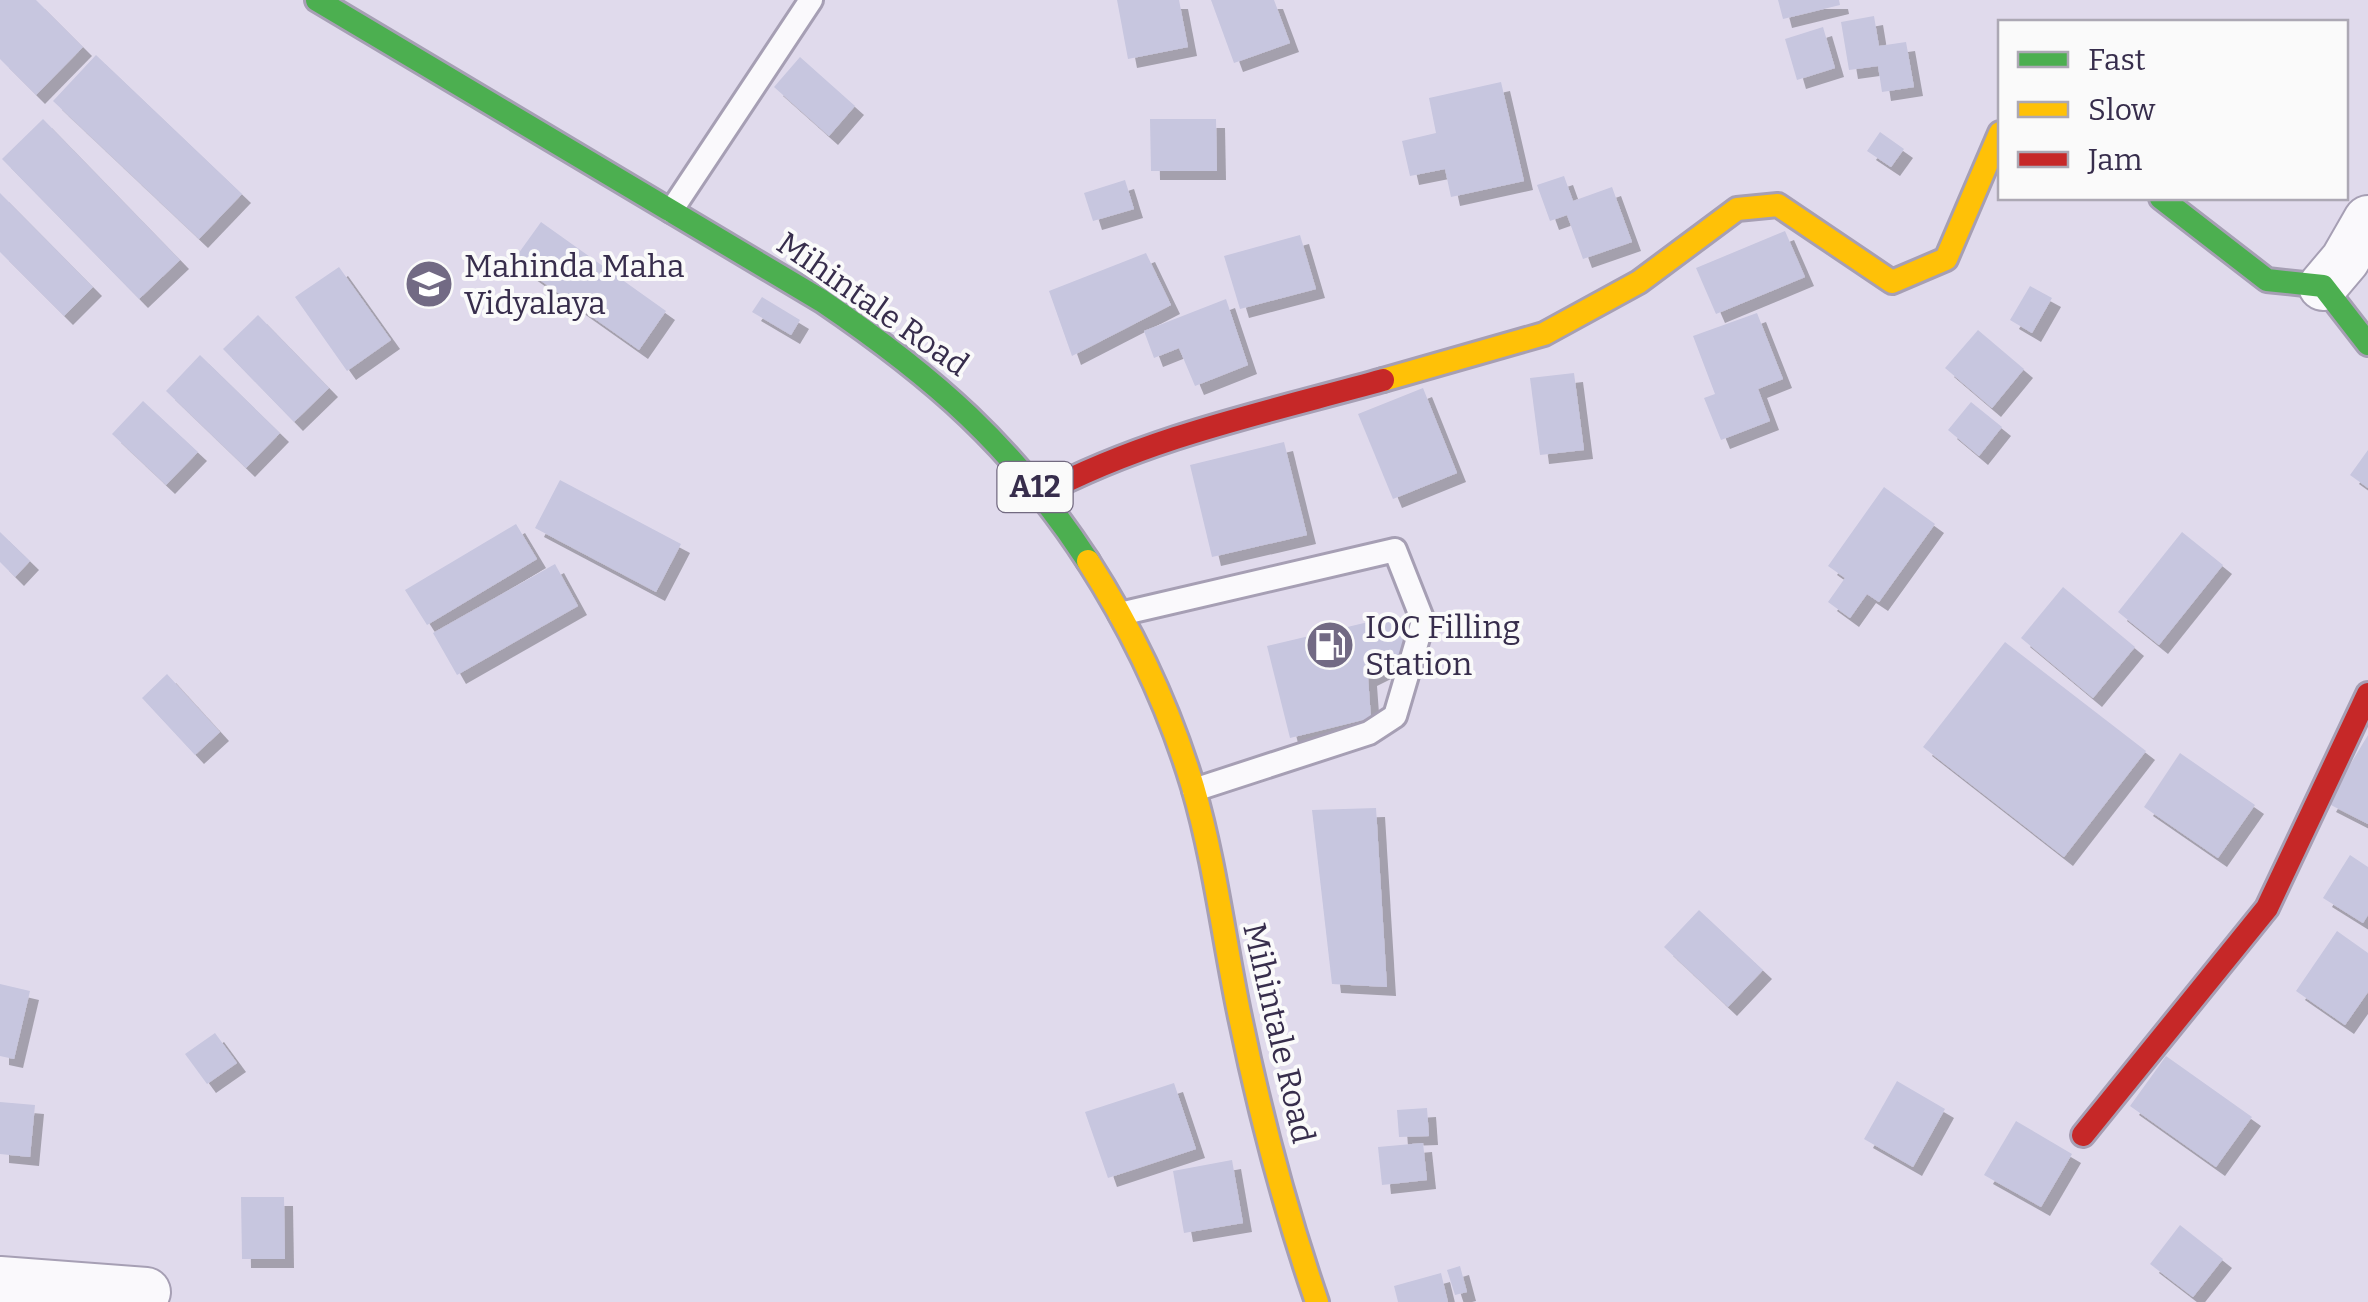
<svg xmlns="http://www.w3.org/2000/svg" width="2368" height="1302" font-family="Bitter,serif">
<defs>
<filter id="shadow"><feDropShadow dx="9" dy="9" stdDeviation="0" flood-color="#0004"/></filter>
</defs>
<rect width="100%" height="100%" fill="#e0daec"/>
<g fill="#c7c6df" filter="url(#shadow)">
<path d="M0,0H36L83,47L36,95L0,59Z"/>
<path d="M1117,0H1179L1188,47L1128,59Z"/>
<path d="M1211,0H1274L1290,43L1234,63Z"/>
<path d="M1778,0H1839L1840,5L1783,19Z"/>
<path d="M1874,16L1879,46L1906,42L1914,87L1882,92L1878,66L1849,70L1841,22Z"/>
<path d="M1823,27L1835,68L1797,80L1785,39Z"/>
<path d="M96,55L242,194L199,239L53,101Z"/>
<path d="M800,57L855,106L829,136L774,87Z"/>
<path d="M1501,82L1524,181L1451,197L1445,169L1410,176L1402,141L1436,133L1429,98Z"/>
<path d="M43,119L180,260L139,299L2,159Z"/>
<path d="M1150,119H1216L1217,171H1151Z"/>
<path d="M1880,132L1904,149L1891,167L1867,151Z"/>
<path d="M1564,176L1573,201L1612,187L1632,242L1583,259L1567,215L1550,221L1537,185Z"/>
<path d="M1125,180L1134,209L1093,221L1084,193Z"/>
<path d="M0,193L93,287L64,316L0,252Z"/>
<path d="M541,222L666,311L639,350L513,261Z"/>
<path d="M1785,231L1805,277L1716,314L1696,268Z"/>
<path d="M1300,235L1316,289L1240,309L1224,256Z"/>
<path d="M1146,253L1171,305L1072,356L1049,291Z"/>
<path d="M339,267L391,340L347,371L295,297Z"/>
<path d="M2030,286L2052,298L2032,333L2010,320Z"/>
<path d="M762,297L800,320L791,335L752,312Z"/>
<path d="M1226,299L1248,365L1195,386L1179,348L1154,358L1144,331Z"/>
<path d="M1757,313L1783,379L1758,389L1770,421L1721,440L1704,398L1715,394L1693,336Z"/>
<path d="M258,315L329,388L294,422L223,349Z"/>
<path d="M1978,330L2024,369L1992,408L1945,368Z"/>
<path d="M200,355L280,433L246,468L166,391Z"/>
<path d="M1574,373L1584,450L1540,455L1530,378Z"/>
<path d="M1423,388L1457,473L1393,499L1358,414Z"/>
<path d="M143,401L198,452L166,485L112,434Z"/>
<path d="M1971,402L2002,427L1979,456L1948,430Z"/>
<path d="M1284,442L1307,535L1212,557L1190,465Z"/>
<path d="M2368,450V488L2350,475Z"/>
<path d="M560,480L681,544L656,592L535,528Z"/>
<path d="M1884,487L1935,524L1879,602L1867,594L1850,618L1828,602L1845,578L1828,566Z"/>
<path d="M516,524L537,559L427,625L405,590Z"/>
<path d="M0,532L30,561L15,577L0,562Z"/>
<path d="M2182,532L2223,565L2159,645L2118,612Z"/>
<path d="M555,564L578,606L457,675L433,633Z"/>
<path d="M2063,587L2135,647L2093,698L2021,638Z"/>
<path d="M1398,615L1406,658L1368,677L1371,718L1290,738L1267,646Z"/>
<path d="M2005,642L2146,751L2064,857L1923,747Z"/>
<path d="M167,674L220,732L195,755L142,698Z"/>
<path d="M2368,735V824L2327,803Z"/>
<path d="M2180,753L2255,805L2218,858L2144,807Z"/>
<path d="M1376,808L1387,987L1332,984L1312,810Z"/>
<path d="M2350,855L2368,867V915L2363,923L2323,898Z"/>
<path d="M1699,910L1763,970L1728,1007L1664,947Z"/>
<path d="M2337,931L2368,953V992L2345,1025L2296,991Z"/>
<path d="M0,984L30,991L14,1059L0,1056Z"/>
<path d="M215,1033L237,1063L207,1084L185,1054Z"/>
<path d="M2166,1056L2252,1117L2216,1167L2130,1106Z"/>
<path d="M1897,1081L1945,1109L1913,1167L1864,1139Z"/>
<path d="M1174,1083L1196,1149L1108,1178L1085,1112Z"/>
<path d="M0,1102L35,1105L30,1157L0,1154Z"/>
<path d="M1427,1108L1429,1136L1399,1137L1397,1110Z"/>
<path d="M2016,1121L2072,1154L2041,1207L1984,1175Z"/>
<path d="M1423,1143L1427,1180L1382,1185L1378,1147Z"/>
<path d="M1232,1160L1243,1223L1184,1233L1173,1171Z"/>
<path d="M241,1197H284L285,1259H242Z"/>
<path d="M2180,1225L2223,1259L2193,1297L2150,1264Z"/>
<path d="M1460,1266L1467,1292L1455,1295L1447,1270Z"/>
<path d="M1441,1273L1448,1302H1398L1394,1286Z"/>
</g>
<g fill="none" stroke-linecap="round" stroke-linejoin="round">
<g stroke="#a69fb4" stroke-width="28">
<g id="lane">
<path d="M671,211L811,0"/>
<path d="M1120,614L1395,550L1423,621L1395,716L1369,733L1194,790"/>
</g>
</g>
<g stroke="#a69fb4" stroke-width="52">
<g id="street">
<path d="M2323,286L2345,260L2368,220"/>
<path d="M0,1281L146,1292"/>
</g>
</g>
<g stroke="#a69fb4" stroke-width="28">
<g id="fast">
<path d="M317,0L822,301C934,377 1013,446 1088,561"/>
<path d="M2161,198L2267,280L2323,286L2368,344"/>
</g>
</g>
<g stroke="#a69fb4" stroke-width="28">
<g id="slow">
<path d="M1383,380L1544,334L1639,282L1737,209L1778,205L1892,282L1946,259L2000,133"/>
<path d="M1088,561C1133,631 1169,707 1193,787C1215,862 1224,941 1240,1017C1260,1114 1285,1209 1317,1302"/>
</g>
</g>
<g stroke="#a69fb4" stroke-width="28">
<g id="jam">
<path d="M1041,494C1147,437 1268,412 1383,380"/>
<path d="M2083,1135L2267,908L2368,694"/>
</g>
</g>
<use href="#lane" stroke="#faf9fc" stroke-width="22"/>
<use href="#street" stroke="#faf9fc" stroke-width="48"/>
<use href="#fast" stroke="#4caf50" stroke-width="22"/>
<use href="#slow" stroke="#ffc107" stroke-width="22"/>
<use href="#jam" stroke="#c62828" stroke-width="22"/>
</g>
<defs>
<g id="school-disc" transform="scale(2.5)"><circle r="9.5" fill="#726a84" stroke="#fafafa"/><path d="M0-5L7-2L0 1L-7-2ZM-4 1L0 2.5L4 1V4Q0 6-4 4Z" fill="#fff"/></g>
<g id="fuel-disc" transform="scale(2.5)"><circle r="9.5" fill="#726a84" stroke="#fafafa"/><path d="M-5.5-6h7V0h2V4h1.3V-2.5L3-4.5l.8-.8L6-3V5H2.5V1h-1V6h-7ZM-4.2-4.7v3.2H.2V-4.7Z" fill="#fff"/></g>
</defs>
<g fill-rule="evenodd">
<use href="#school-disc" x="429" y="284"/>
<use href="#fuel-disc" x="1330" y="645"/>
</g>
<g text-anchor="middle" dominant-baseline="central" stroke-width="8" stroke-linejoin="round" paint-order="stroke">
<rect fill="#fafafa" stroke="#726a80" stroke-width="2.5" x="997.5" y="462" width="75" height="50" rx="8"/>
<g font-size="30" font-weight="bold" fill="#372d4c">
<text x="1035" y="487">A12</text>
</g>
<g font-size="32" fill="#372d4c" stroke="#fafafa" text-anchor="start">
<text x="464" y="266">Mahinda Maha<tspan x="464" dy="37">Vidyalaya</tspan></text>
<text x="1365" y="627">IOC Filling<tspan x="1365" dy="37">Station</tspan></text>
</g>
<g font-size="32" fill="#372d4c" stroke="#fafafa">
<text transform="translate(873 304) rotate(35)">Mihintale Road</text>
<text transform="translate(1279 1033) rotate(77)">Mihintale Road</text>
</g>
</g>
<rect x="1998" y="20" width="350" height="180" fill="#fafafa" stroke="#aca8b4" stroke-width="2.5"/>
<rect x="2018" y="52" width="50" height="15" fill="#4caf50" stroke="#aca8b4" stroke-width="2.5"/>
<text x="2088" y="70" font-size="30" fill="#372d4c">Fast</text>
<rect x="2018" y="102" width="50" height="15" fill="#ffc107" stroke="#aca8b4" stroke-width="2.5"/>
<text x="2088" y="120" font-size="30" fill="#372d4c">Slow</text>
<rect x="2018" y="152" width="50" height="15" fill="#c62828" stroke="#aca8b4" stroke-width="2.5"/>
<text x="2088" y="170" font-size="30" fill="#372d4c">Jam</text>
</svg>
